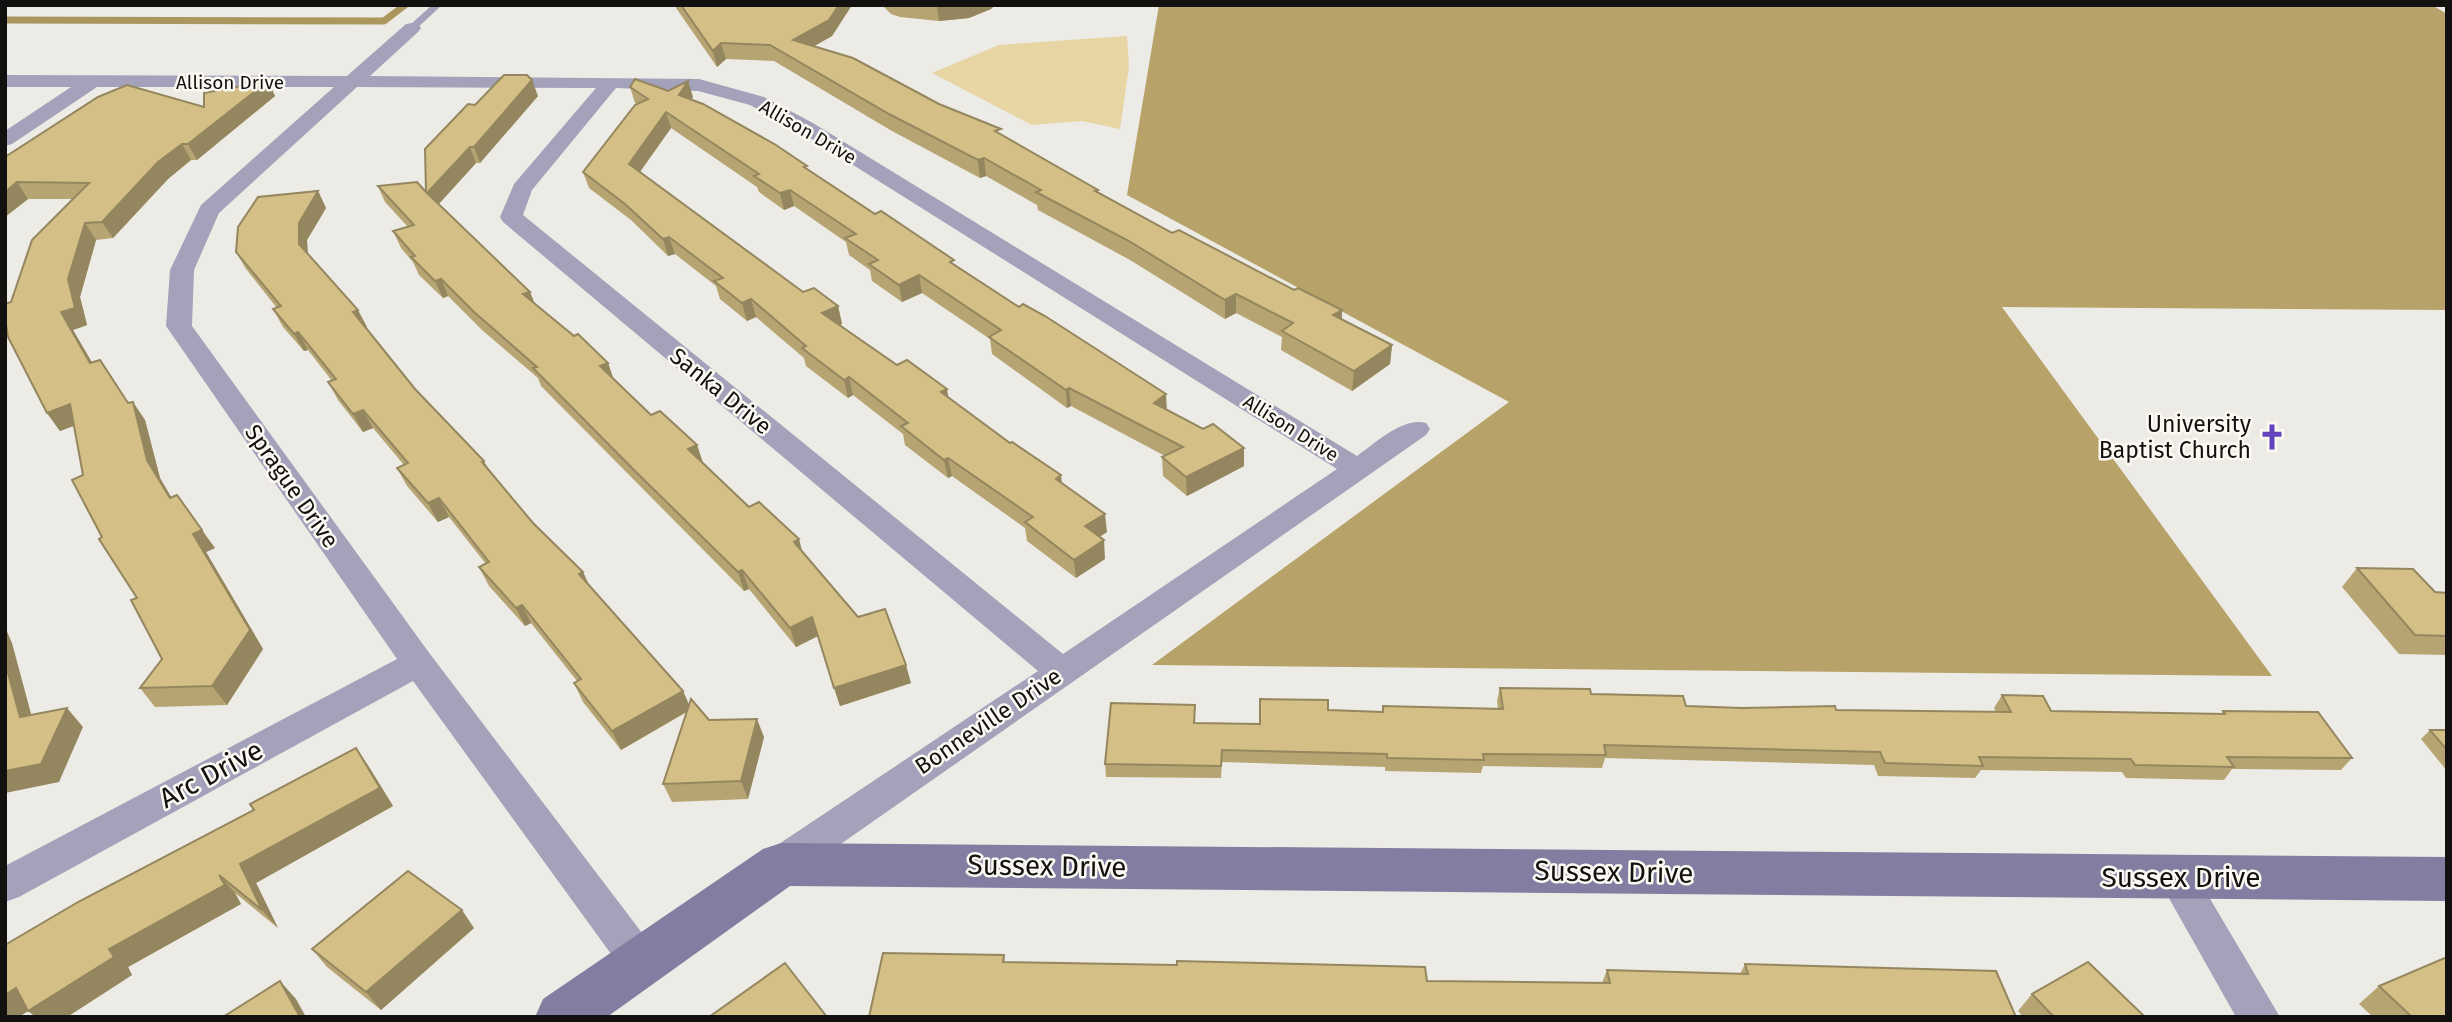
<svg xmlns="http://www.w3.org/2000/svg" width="2452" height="1022" font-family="'Fira Sans',sans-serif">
<rect width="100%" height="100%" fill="#edebe5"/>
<path fill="#e7d5a4" d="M1127,36L1129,67L1120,129L1082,121L1032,125L932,73L999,45Z"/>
<path fill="#b7a36a" d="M1159,5H2432L2447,14V310L2002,307L2272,676L1152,665L1509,402L1127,195Z"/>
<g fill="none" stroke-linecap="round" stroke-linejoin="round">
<path stroke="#ab975e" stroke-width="7" d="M5,20L384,21L405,5"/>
<path fill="#a4a2ba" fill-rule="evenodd" d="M432,5H442L415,30H409V26Z"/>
<g fill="#a4a2ba" fill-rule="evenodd">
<path d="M412,23L418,24L421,28L418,32L370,76L699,79L764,97L813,123L1357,456C1376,443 1402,417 1426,423L1430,429L1426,435L795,876L781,881L767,876L762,864L767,852L1038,671L503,222L500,217L514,184L596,88L357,87L219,213L194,270L192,326L430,654L655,950L661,963L655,976L641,982L627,976L413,681L19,897L5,902V866L397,659L166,326L170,270L201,205L334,87H97L12,144L5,146V131L71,87H5V75L347,76L406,24ZM616,88L698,91L750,105L799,131L1337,469L1063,654L523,215L532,190Z"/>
<path d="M2176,860L2190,865L2280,1017H2236L2157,877L2162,865Z"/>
</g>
<path fill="#827ea1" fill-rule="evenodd" d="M781,843L2447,857V901L790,886L607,1017H535L543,999L763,849Z"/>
</g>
<g fill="#b6a573">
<path d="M674,5H852L832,36L814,46L939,104L1002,135L1098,193L1172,233L1294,290L1342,310V320L1392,345L1390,364L1352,391L1281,350L1282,337L1236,313L1225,319L1130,260L1038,210L1037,205L986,176L980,178L892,131L774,61L726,59L717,67Z"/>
<path d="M882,5H995L991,9L969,18L939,21L900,17L891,14Z"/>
<path d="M268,81L275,96L197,160H191L168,179L113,238L96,240L80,297L87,325L73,330L92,363L145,420L160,478L171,498L215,548L206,552L263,649L227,705L155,707L140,688L162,659L137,598L102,537L83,475L74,426L60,431L47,413L11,302L73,199H28L5,217V157L204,107Z"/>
<path d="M630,87L668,91L693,97L691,99L808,171L955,265L1166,409L1244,466L1187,496L1163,476L1162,457L1165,456L1071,406L1067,408L992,354L990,339L922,293L902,302L872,281L870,270L849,255L846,242L794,206L784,210L759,192L757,187L671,128L640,172L803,292L838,306L842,324L840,325L897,365L949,398L1062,483L1107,532L1099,537L1105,559L1076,578L1027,541L1025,528L952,476L948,478L905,445L903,434L853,395L848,398L806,366L804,358L756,317L747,321L720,299L716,286L675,254L668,256L631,220L589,188L583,172L637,104L635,103Z"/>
<path d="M538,96L480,163H476L439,204L530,292L534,304L608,363L614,380L651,415L697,445L703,463L749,507L803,553L911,683L840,706L818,636L796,647L749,589L744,591L541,386L538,378L482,330L448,296L443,298L419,275L413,262L401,248L393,231L408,227L385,202L378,186L426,192L475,105Z"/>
<path d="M318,191L326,208L307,240L308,254L415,389L484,461L489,470L533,523L583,572L589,585L683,691L689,705L709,720L764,737L748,799L672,802L663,784L687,712L621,750L583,702L574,683L577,681L531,623L525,626L489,586L479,567L486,564L449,517L438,522L407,486L397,468L404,465L373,428L363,432L338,400L328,382L332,381L308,350L304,351L283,327L273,309L277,308L246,269L236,252Z"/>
<path d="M2357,568L2435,592L2447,593V655L2399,654L2342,587Z"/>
<path d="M1500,688L1591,694L1686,706L1836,710L1996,712L1994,708L2002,695L2051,711L2221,714L2223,711L2352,758L2341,770L2232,769L2224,780L2126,778L2122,772L1981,770L1975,778L1878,776L1874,765L1605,758L1602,768L1483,766L1481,773L1385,771V767L1222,762L1221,778L1106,777L1105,764L1195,723L1260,724L1328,710L1382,712L1383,706L1498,709L1497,701Z"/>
<path d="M2430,730H2447V771L2421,739Z"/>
<path d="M356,748L369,767L393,806L256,883L278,928L235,893L241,904L128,967L132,975L67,1017H36L28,1011L254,810Z"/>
<path d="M474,928L381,1010L327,967L312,949Z"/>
<path d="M1004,955L1005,962L1427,981L1602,983L1607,970L1740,974L1745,964L2016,1017H869Z"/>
<path d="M2379,986L2447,1017H2373L2359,1004Z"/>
<path d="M2032,994L2145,1017H2023L2018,1011Z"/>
</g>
<g fill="#94865e">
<path d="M839,5H852L832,36L797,56L793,40Z"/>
<path d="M937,5H995L991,9L969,18L939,21Z"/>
<path d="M721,43L726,59L717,67L713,51Z"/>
<path d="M532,80L538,96L480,163L474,147Z"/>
<path d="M268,81L275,96L197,160L188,144Z"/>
<path d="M688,81L693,97L683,110L679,95Z"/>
<path d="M666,112L671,128L634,180L629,164Z"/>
<path d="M182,144L191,160L168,179L113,238L102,222L158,162Z"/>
<path d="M470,147L476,163L434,209L427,193Z"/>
<path d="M984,158L986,176L980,178L978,160Z"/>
<path d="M17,182L28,199L5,217V192Z"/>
<path d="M790,190L794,206L784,210L780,193Z"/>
<path d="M318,191L326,208L307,240L308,261L299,244V223Z"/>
<path d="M85,223L96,240L80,297L87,325L73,330L103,381L90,363L61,312L68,279Z"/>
<path d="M669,237L675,254L668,256L663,239Z"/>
<path d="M919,275L922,293L902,302L899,285Z"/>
<path d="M441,279L448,296L443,298L435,281Z"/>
<path d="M530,292L537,309L523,294Z"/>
<path d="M1236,294V313L1225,319V300Z"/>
<path d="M751,299L756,317L747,321L742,303Z"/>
<path d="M838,306L842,324L827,330L822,313Z"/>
<path d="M358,310L367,327L362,329L353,312Z"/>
<path d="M1342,310L1341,329L1333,315Z"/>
<path d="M298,332L308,350L304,351L294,334Z"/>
<path d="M1392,345L1390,364L1352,391L1354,371Z"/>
<path d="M608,363L614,381L600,366Z"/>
<path d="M849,377L853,395L848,398L844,380Z"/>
<path d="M1069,388L1071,406L1067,408L1066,390Z"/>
<path d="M947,389L950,407L941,392Z"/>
<path d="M1166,394L1167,412L1154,403Z"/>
<path d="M133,402L145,420L160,478L183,517L170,498L147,460Z"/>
<path d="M70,404L83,422L60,431L47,413Z"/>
<path d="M363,410L373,428L363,432L353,414Z"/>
<path d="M697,445L703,463L694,467L688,449Z"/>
<path d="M1244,448V466L1187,496L1186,477Z"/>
<path d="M948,458L952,476L948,478L944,460Z"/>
<path d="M1061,475L1063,493L1056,479Z"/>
<path d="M439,498L449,517L438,522L428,503Z"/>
<path d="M1105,514L1107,532L1087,545L1085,526Z"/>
<path d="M202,530L215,548L206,552L263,649L227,705L212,686L193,534Z"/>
<path d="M799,539L804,558L794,542Z"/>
<path d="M1104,540L1105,559L1076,578L1074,560Z"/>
<path d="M742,570L749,589L744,591L738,572Z"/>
<path d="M583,572L591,590L579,574Z"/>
<path d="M522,605L531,623L525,626L516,608Z"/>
<path d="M812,617L818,636L796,647L790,628Z"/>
<path d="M5,627L12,643L37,736L20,717L5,662Z"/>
<path d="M906,665L911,683L840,706L834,688Z"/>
<path d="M683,691L691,709L621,750L612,731Z"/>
<path d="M67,708L83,727L59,782L5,793V771Z"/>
<path d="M757,719L764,737L748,799L741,781Z"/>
<path d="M356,748L369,767L393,806L256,883L278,928L262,910L240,864Z"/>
<path d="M219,875L235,893L241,904L128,967L132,975L67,1017H36L28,1011L19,1017H5V995L16,988L109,949Z"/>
<path d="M462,910L474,928L381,1010L366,992Z"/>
<path d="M280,981L296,999L306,1017H300Z"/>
</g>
<g fill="#d4c086" stroke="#94865e" stroke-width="2">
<path d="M681,5H839L829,20L793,40L853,58L939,104L1001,129L995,131L1098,190L1095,191L1172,233L1179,230L1294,290L1298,288L1342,310L1333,315L1392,345L1354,371L1282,331L1293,323L1236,294L1225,300L1129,241L1036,192L1041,190L984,158L978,160L889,114L770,45L721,43L713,51Z"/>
<path d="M504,75H527L532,80L474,147H470L427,193L530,292L523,294L574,336L578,334L608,363L600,366L651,415L660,411L697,445L688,449L749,507L759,502L799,539L794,542L858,617L885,609L906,665L834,688L812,617L790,628L742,570L738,572L637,473L533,368L537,367L474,312L441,279L435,281L411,257L415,256L393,231L414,225L378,186L417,182L426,192L425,149L468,104L475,105Z"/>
<path d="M635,79L668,91L688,81L679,95L703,104L776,145L807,166L804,167L875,214L881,211L954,260L950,262L1019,307L1023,304L1045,316L1166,394L1154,403L1203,429L1213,424L1244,448L1186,477L1162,457L1183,447L1069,388L1066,390L989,337L1001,330L919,275L899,285L869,264L878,260L845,238L856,234L790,190L780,193L754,176L759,174L666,112L629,164L803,292L814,288L838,306L822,313L897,365L907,360L947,389L941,392L1010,443L1012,442L1061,475L1056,479L1105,514L1085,526L1104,540L1074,560L1025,522L1033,517L948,458L944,460L901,426L908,423L849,377L844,380L802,348L806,346L751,299L742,303L714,281L723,278L669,237L663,239L625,204L583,172L635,105L648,99L630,87Z"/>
<path d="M268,81L188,144H182L158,162L102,222L85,223L68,279L75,308L61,312L90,363L100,360L128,403L133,402L147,460L170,498L177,495L202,530L193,534L250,630L212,686L140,688L162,659L131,600L137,598L99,539L102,537L72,480L83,475L70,404L47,413L8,337L5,319V304L11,302L32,240L89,183L17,182L5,192V157L98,97L127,85L204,107V93Z"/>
<path d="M318,191L299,223V244L358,310L353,312L415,389L484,461L482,462L533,523L583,572L579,574L683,691L612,731L574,683L581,679L522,605L516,608L479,567L489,562L439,498L428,503L397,468L408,463L363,410L353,414L328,382L336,379L298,332L294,334L273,309L281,306L236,252L238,227L258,197Z"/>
<path d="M2357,568L2413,569L2435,592L2447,593V636L2415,635Z"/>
<path d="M5,662L20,717L67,708L41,764L5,771Z"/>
<path d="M1500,688L1590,689L1591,694L1683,696L1686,706L1742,708L1835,706L1836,710L2011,712L2002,695L2043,696L2051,711L2225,714L2223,711L2318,712L2352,758L2227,757L2234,767L2135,765L2131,759L1979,757L1983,766L1885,763L1880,752L1604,745L1606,755L1483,754L1484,760L1387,758V754L1222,750L1221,766L1105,764L1111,703L1195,705L1194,723L1260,724V699L1328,700V710L1383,712V706L1503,709Z"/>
<path d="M691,699L709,720L757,719L741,781L663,784Z"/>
<path d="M2430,730H2447V750Z"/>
<path d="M356,748L380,788L240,864L262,910L219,875L225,885L109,949L114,957L28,1011L16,988L5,995V945L78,902L254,810L250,804Z"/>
<path d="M408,871L462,910L366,992L312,949Z"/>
<path d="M883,953L1004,955L1003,962L1177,965V961L1425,967L1427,981L1610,983L1607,970L1748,974L1745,964L1996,971L2016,1017H869Z"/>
<path d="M2447,957V1017H2412L2379,986Z"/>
<path d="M2088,962L2145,1017H2054L2032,994Z"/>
<path d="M785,963L827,1017H709Z"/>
<path d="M280,981L300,1017H223Z"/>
</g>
<defs>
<g id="church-bare" transform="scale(2.1)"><path d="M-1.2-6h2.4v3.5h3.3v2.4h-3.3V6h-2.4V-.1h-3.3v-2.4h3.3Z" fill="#6344bc" stroke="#fbf9f2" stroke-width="2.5" paint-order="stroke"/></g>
</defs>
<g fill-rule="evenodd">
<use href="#church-bare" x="2272" y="437"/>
</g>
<g text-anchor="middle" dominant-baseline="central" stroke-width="5" stroke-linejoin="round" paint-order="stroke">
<g font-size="19" fill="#12110f" stroke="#fbf9f2">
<text x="230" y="82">Allison Drive</text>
<text transform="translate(808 132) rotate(30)">Allison Drive</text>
<text transform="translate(1291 428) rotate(32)">Allison Drive</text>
</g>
<g font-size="23" fill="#12110f" stroke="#fbf9f2">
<text transform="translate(721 391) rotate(39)">Sanka Drive</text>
<text transform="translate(292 486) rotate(55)">Sprague Drive</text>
<text transform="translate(988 721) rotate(-34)">Bonneville Drive</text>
</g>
<g font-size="23" fill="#12110f" stroke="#fbf9f2" text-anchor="end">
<text x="2251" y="424">University<tspan x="2251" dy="26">Baptist Church</tspan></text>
</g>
<g font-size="28" fill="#12110f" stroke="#fbf9f2">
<text transform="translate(211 774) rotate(-28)">Arc Drive</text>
<text transform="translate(1047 866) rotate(1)">Sussex Drive</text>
<text transform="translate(1614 872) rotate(1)">Sussex Drive</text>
<text x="2181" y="877">Sussex Drive</text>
</g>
</g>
<rect width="2452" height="1022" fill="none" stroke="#12110f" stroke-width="14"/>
</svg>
